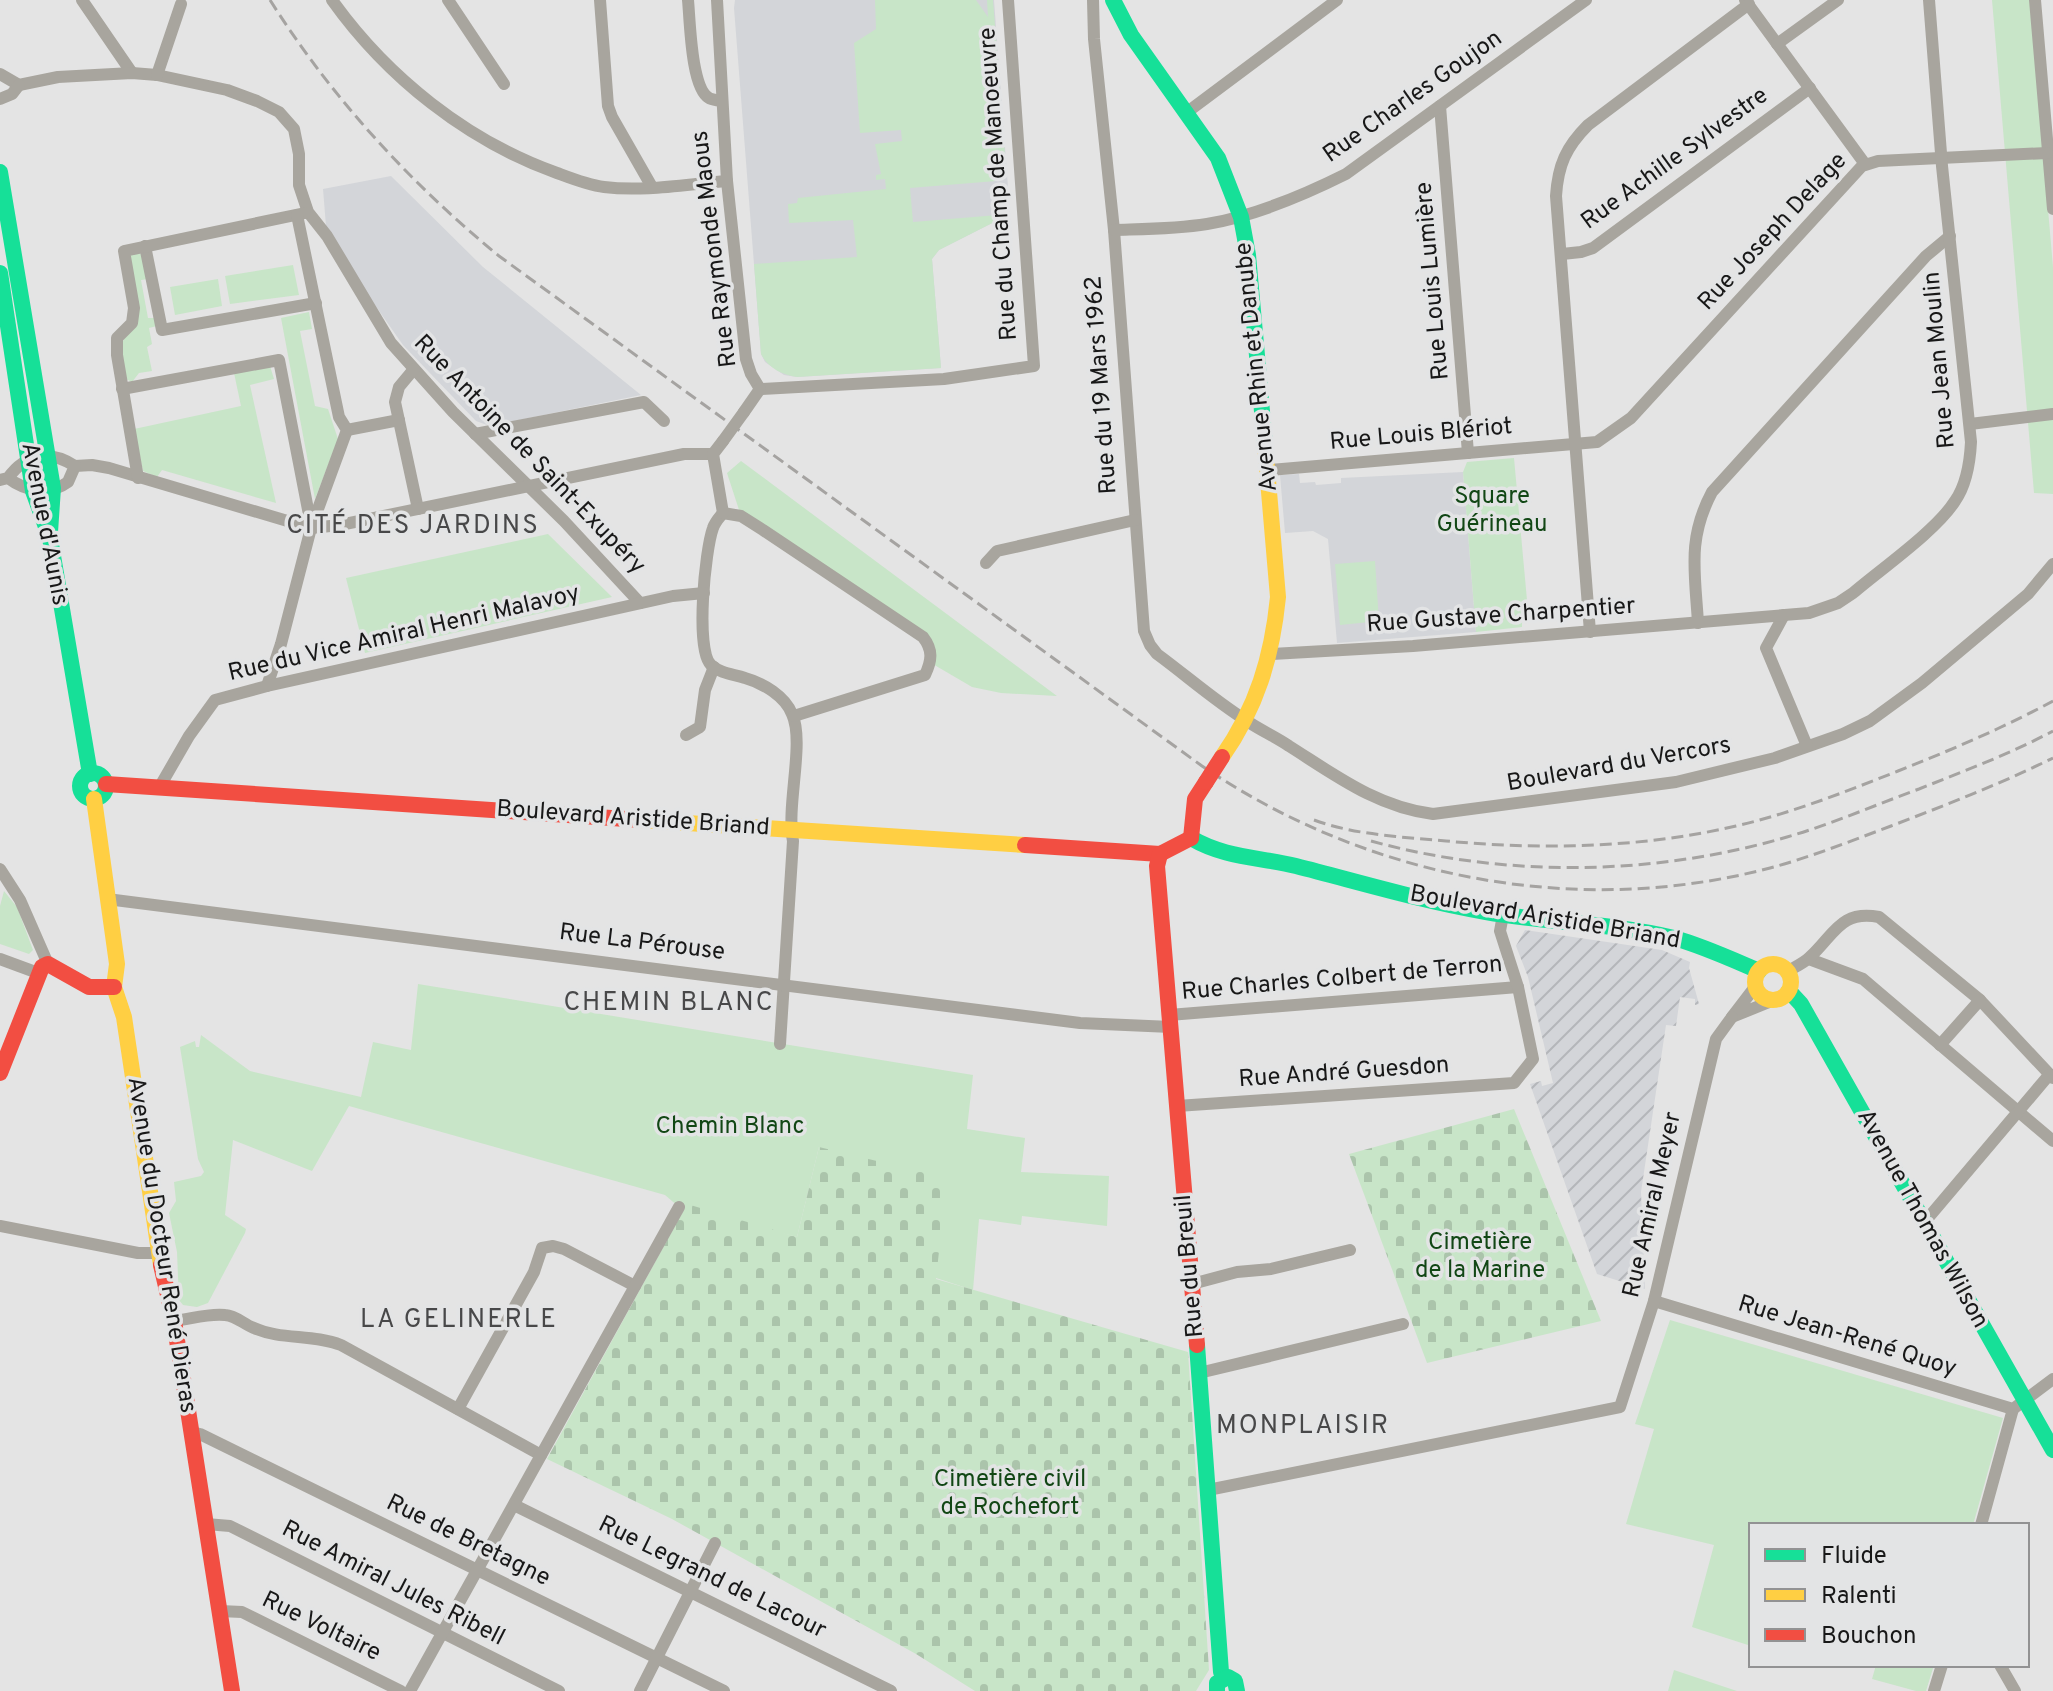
<svg xmlns="http://www.w3.org/2000/svg" width="2053" height="1691" font-family="Overpass,sans-serif">
<defs>
<pattern id="industrial-furrows" width="10" height="10" patternUnits="userSpaceOnUse" patternTransform="scale(2)"><rect width="10" height="10" fill="#d3d5d9"/><path d="M-1 1l2-2M0 10L10 0M9 11l2-2" fill="none" stroke="#b4b6ba"/></pattern>
<pattern id="cemetery-stones" width="16" height="16" patternUnits="userSpaceOnUse" patternTransform="scale(2)"><rect width="16" height="16" fill="#c8e5c8"/><path d="M2 7V4a2 2 0 0 1 4 0v3zM10 15v-3a2 2 0 0 1 4 0v3z" fill="#abc4ab"/></pattern>
</defs>
<rect width="100%" height="100%" fill="#e4e4e4"/>
<g fill="#d3d5d9">
<path d="M735,0H994L1010,214L939,250L932,259L941,368L797,377L784,375L765,362L761,354L734,8Z"/>
<path d="M391,176L483,267L641,395L490,426L476,421L403,345L363,288L326,226L323,189Z"/>
<path d="M1463,472L1476,632L1337,643L1328,539L1313,531L1285,533L1280,475L1299,474L1300,483L1315,482L1316,485L1341,483V478Z"/>
</g>
<path fill="url(#industrial-furrows)" d="M1525,930L1662,950L1690,962L1689,968L1699,1004L1695,1005V999L1680,997L1676,1026L1666,1025L1641,1192L1645,1289L1597,1274L1530,1084L1541,1081L1542,1086L1553,1083L1528,977L1516,946Z"/>
<g fill="#c8e5c8">
<path d="M875,0H976L988,17L987,0H993L1006,168L1000,169L998,148L990,161L994,159L996,181L910,188L913,222L1010,214L939,250L932,259L941,368L797,377C782,375 768,368 761,354L754,264L857,257L853,220L789,223L788,204L797,203L798,198L886,189L885,179L876,180V175L881,174L875,144L902,141L901,130L860,133L854,43L876,29Z"/>
<path d="M1992,0H2030L2053,267V494L2034,493Z"/>
<path d="M139,253L143,256L148,279L141,280L148,318H155L157,326L149,328L152,344L147,347L152,371L139,373L132,382L126,379L120,346L128,333L129,255Z"/>
<path d="M293,265L299,295L230,304L225,276Z"/>
<path d="M218,279L222,306L175,315L170,287Z"/>
<path d="M309,312L312,329L300,331L315,406L328,409L338,439L315,499L281,318Z"/>
<path d="M270,366L274,379L250,385L276,503L162,470L157,477L143,471L134,429L241,406L234,373Z"/>
<path d="M1514,458L1529,622L1522,623V627L1476,632L1463,472L1467,462Z"/>
<path d="M741,461L1057,696L1001,693L972,687L931,663V646L741,516L727,473Z"/>
<path d="M548,534L612,597L365,653L346,578Z"/>
<path d="M1375,561L1379,621L1340,625L1335,564Z"/>
<path d="M4,891L17,907L33,950L29,954L0,944V906Z"/>
<path d="M418,984L973,1075L967,1129L1025,1138L1021,1172L1109,1176L1107,1226L1022,1216L1021,1225L979,1219L973,1290L936,1278L819,1147L797,1237L679,1207L665,1195L349,1106L312,1171L233,1140L225,1215L246,1229L245,1233L208,1303L197,1307L183,1305L179,1300L177,1252L169,1213L176,1201L174,1182L201,1176L204,1172L198,1159L180,1047L195,1041L196,1047H199L201,1035L250,1071L361,1097L373,1042L411,1050Z"/>
<path d="M1670,1320L2003,1418L1973,1525H1751V1646L1692,1627L1714,1545L1626,1524L1654,1429L1635,1424Z"/>
<path d="M1876,1665H1934L1926,1691H1916L1872,1679Z"/>
<path d="M1674,1670L1737,1691H1668Z"/>
</g>
<g fill="url(#cemetery-stones)">
<path d="M1514,1109L1601,1321L1427,1363L1349,1154Z"/>
<path d="M819,1147L947,1178L936,1279L1188,1352L1209,1670L1196,1691H975L916,1654L672,1519L547,1459L687,1204L797,1237Z"/>
</g>
<g fill="none" stroke-linecap="round" stroke-linejoin="round">
<g stroke="#a8a59e" stroke-width="12">
<path d="M82,0L132,73"/>
<path d="M332,0C387,77 467,141 557,173C573,179 588,185 604,187C644,192 687,184 727,181"/>
<path d="M448,0L504,84"/>
<path d="M600,0L608,106L612,117L652,187"/>
<path d="M688,0C690,20 691,88 709,98C712,100 717,100 721,101"/>
<path d="M717,0L727,181L746,359L751,374L760,389"/>
<path d="M1093,0L1094,39L1114,230L1144,631L1150,645L1157,654C1187,676 1215,701 1247,721C1260,730 1276,737 1289,746C1335,775 1377,807 1433,814L1676,782L1775,758L1843,734L1870,721L1922,683L2028,594L2053,564"/>
<path d="M1745,0L1865,164"/>
<path d="M2035,0L2053,209"/>
<path d="M1777,44L1838,0"/>
<path d="M0,74L19,85L58,77L132,73L157,75L227,90L257,101L279,112L294,129L299,154V185L308,212L327,236L391,343L453,412L564,521L640,603"/>
<path d="M157,75L181,4"/>
<path d="M0,99L12,94L19,85"/>
<path d="M1440,106L1468,453"/>
<path d="M1186,113L1337,0"/>
<path d="M1114,230C1144,229 1176,229 1207,224C1255,216 1302,196 1346,174L1586,0"/>
<path d="M145,246L162,330L316,303"/>
<path d="M1562,254L1581,252L1593,248L1810,88"/>
<path d="M414,369L399,387L395,402L418,509"/>
<path d="M122,389L279,360L311,525"/>
<path d="M760,389L944,379L1034,366L1008,0"/>
<path d="M744,412L760,389"/>
<path d="M1970,424L2053,414"/>
<path d="M347,430L399,420"/>
<path d="M475,434L644,402L664,421"/>
<path d="M75,466L92,465L109,468L311,528L340,525L684,454H713"/>
<path d="M1269,470L1597,442L1631,418L1862,166L1878,161L2047,153"/>
<path d="M138,478L117,355V338L132,323L134,308L124,251L305,213"/>
<path d="M0,480L8,478C25,491 49,496 68,482L75,466C50,450 26,453 8,478"/>
<path d="M723,513C719,518 715,522 713,528C705,550 695,650 711,665C721,674 733,674 745,678C763,683 785,696 792,714C805,742 786,805 793,841L780,1044"/>
<path d="M723,513L741,516L763,530L923,637C933,650 932,660 925,675L794,716"/>
<path d="M723,513L713,454L723,441"/>
<path d="M986,563L997,551L1135,520"/>
<path d="M1784,615L1766,648L1807,746"/>
<path d="M1698,623C1695,572 1687,539 1712,492L1926,256L1950,236"/>
<path d="M1590,632L1556,196C1558,165 1566,147 1588,125L1749,4"/>
<path d="M1272,654L1413,646L1809,613L1838,603L1853,593C1881,569 1937,530 1955,501C1967,484 1970,462 1971,442L1942,166L1929,0"/>
<path d="M267,686L281,644L311,528L347,430L339,417L297,215"/>
<path d="M686,735L700,727L705,690L714,667"/>
<path d="M159,788L189,736L215,700L267,686L673,596L704,593"/>
<path d="M0,869L20,900L48,964"/>
<path d="M107,899L1080,1023L1171,1027"/>
<path d="M0,959L38,973"/>
<path d="M1809,959L1863,979L2053,1141"/>
<path d="M1788,971C1795,967 1804,963 1810,957C1835,934 1840,910 1879,917L1980,1000L2053,1078"/>
<path d="M1755,987L1732,1017L1774,1000"/>
<path d="M1169,1015L1518,987"/>
<path d="M1940,1045L1980,1000"/>
<path d="M1177,1106L1514,1083L1533,1059L1518,987L1500,931L1503,915"/>
<path d="M1923,1224L2049,1075"/>
<path d="M0,1226L138,1253H158"/>
<path d="M1192,1284L1237,1272L1271,1269L1350,1250"/>
<path d="M1654,1301L2013,1409L2053,1379"/>
<path d="M174,1321C191,1319 209,1313 225,1315C237,1316 243,1324 254,1328C281,1340 313,1334 341,1345L541,1455"/>
<path d="M1199,1373L1403,1324"/>
<path d="M458,1409L534,1272L542,1248L553,1246L564,1249L635,1286"/>
<path d="M191,1432L200,1434L724,1691"/>
<path d="M1208,1490L1620,1407L1654,1301L1716,1039L1732,1017"/>
<path d="M514,1505L891,1691"/>
<path d="M206,1524L230,1526L559,1691"/>
<path d="M1981,1525L2013,1409"/>
<path d="M220,1611L242,1612L401,1691"/>
<path d="M2000,1665L2015,1691"/>
<path d="M410,1691L679,1207"/>
<path d="M640,1691L715,1543"/>
<path d="M1934,1691L1942,1665"/>
</g>
<g stroke="#16e098" stroke-width="16">
<path d="M1113,0L1131,35L1218,158L1241,217L1248,255L1265,445"/>
<path d="M0,172L53,488L50,532"/>
<path d="M0,273L33,491L50,538L90,774"/>
<circle cx="93" cy="786" r="13"/>
<path d="M1191,838C1225,858 1259,857 1296,866C1359,882 1422,901 1486,912C1548,923 1612,923 1674,938C1703,946 1731,959 1759,971"/>
<path d="M1789,991L1801,1004L2053,1450"/>
<path d="M1197,1345L1221,1672L1224,1677"/>
<path d="M1217,1691V1683L1228,1677L1235,1681L1237,1691"/>
</g>
<g stroke="#ffcf43" stroke-width="16">
<path d="M1222,757C1257,707 1272,657 1278,597L1265,445"/>
<path d="M94,799L117,964L114,987L124,1017L161,1265"/>
<path d="M641,820L1025,845"/>
<circle cx="1773" cy="982" r="18"/>
</g>
<g stroke="#f24e42" stroke-width="16">
<path d="M106,784L641,820"/>
<path d="M1191,838L1195,799L1206,782"/>
<path d="M1025,845L1160,854L1191,838"/>
<path d="M1160,854L1157,866L1197,1345"/>
<path d="M0,1073L42,967L48,964L89,987H114"/>
<path d="M161,1265L174,1321L232,1691"/>
</g>
<g stroke="#a5a3a1" stroke-width="3" stroke-dasharray="12 6" stroke-linecap="butt">
<path d="M270,0C332,98 409,182 499,256L1202,766C1367,878 1576,919 1770,868C1811,857 1851,841 1891,826C1946,805 2000,784 2053,758"/>
<path d="M1314,820C1355,835 1402,837 1446,841C1542,850 1642,848 1736,826C1792,813 1845,792 1898,771C1951,750 2003,728 2053,701"/>
<path d="M1371,841C1505,878 1654,876 1787,837C1832,824 1875,805 1919,789C1964,771 2010,754 2053,731"/>
</g>
<path stroke="#a8a59e" stroke-width="12" d="M723,441L744,412"/>
<path stroke="#f24e42" stroke-width="16" d="M1206,782L1222,757"/>
</g>
<g text-anchor="middle" dominant-baseline="central" stroke-width="7" stroke-linejoin="round" paint-order="stroke">
<g font-size="24" fill="#181818" stroke="#e3e4e5">
<text transform="translate(1413 97) rotate(-35)">Rue Charles Goujon</text>
<text transform="translate(1675 159) rotate(-36)">Rue Achille Sylvestre</text>
<text transform="translate(999 184) rotate(-94)">Rue du Champ de Manoeuvre</text>
<text transform="translate(1773 232) rotate(-47)">Rue Joseph Delage</text>
<text transform="translate(715 249) rotate(-97)">Rue Raymonde Maous</text>
<text transform="translate(1433 281) rotate(-95)">Rue Louis Lumière</text>
<text transform="translate(1940 360) rotate(-95)">Rue Jean Moulin</text>
<text transform="translate(1257 367) rotate(-96)">Avenue Rhin et Danube</text>
<text transform="translate(1102 385) rotate(-94)">Rue du 19 Mars 1962</text>
<text transform="translate(1421 435) rotate(-5)">Rue Louis Blériot</text>
<text transform="translate(529 455) rotate(46)">Rue Antoine de Saint-Exupéry</text>
<text transform="translate(44 524) rotate(79)">Avenue d'Aunis</text>
<text transform="translate(1501 616) rotate(-4)">Rue Gustave Charpentier</text>
<text transform="translate(404 634) rotate(-13)">Rue du Vice Amiral Henri Malavoy</text>
<text transform="translate(1619 765) rotate(-10)">Boulevard du Vercors</text>
<text transform="translate(633 819) rotate(4)">Boulevard Aristide Briand</text>
<text transform="translate(1545 918) rotate(10)">Boulevard Aristide Briand</text>
<text transform="translate(642 943) rotate(7)">Rue La Pérouse</text>
<text transform="translate(1342 979) rotate(-5)">Rue Charles Colbert de Terron</text>
<text transform="translate(1344 1073) rotate(-4)">Rue André Guesdon</text>
<text transform="translate(1653 1205) rotate(-77)">Rue Amiral Meyer</text>
<text transform="translate(1922 1219) rotate(61)">Avenue Thomas Wilson</text>
<text transform="translate(161 1245) rotate(81)">Avenue du Docteur René Dieras</text>
<text transform="translate(1190 1266) rotate(-95)">Rue du Breuil</text>
<text transform="translate(1847 1337) rotate(17)">Rue Jean-René Quoy</text>
<text transform="translate(468 1541) rotate(26)">Rue de Bretagne</text>
<text transform="translate(712 1578) rotate(26)">Rue Legrand de Lacour</text>
<text transform="translate(393 1584) rotate(27)">Rue Amiral Jules Ribell</text>
<text transform="translate(321 1627) rotate(26)">Rue Voltaire</text>
</g>
<g font-size="24" fill="#124715" stroke="#e3e4e5">
<text x="1492" y="497">Square<tspan x="1492" dy="28">Guérineau</tspan></text>
<text x="730" y="1127">Chemin Blanc</text>
<text x="1480" y="1243">Cimetière<tspan x="1480" dy="28">de la Marine</tspan></text>
<text x="1010" y="1480">Cimetière civil<tspan x="1010" dy="28">de Rochefort</tspan></text>
</g>
<g font-size="26" letter-spacing="2" fill="#484849" stroke="#e3e4e5">
<text x="413" y="526">CITÉ DES JARDINS</text>
<text x="669" y="1003">CHEMIN BLANC</text>
<text x="459" y="1320">LA GELINERLE</text>
<text x="1303" y="1426">MONPLAISIR</text>
</g>
</g>
<rect x="1749" y="1523" width="280" height="144" fill="#e3e4e5" stroke="#929293" stroke-width="2"/>
<rect x="1765" y="1549" width="40" height="12" fill="#16e098" stroke="#929293" stroke-width="2"/>
<text x="1821" y="1563" font-size="24" fill="#181818">Fluide</text>
<rect x="1765" y="1589" width="40" height="12" fill="#ffcf43" stroke="#929293" stroke-width="2"/>
<text x="1821" y="1603" font-size="24" fill="#181818">Ralenti</text>
<rect x="1765" y="1629" width="40" height="12" fill="#f24e42" stroke="#929293" stroke-width="2"/>
<text x="1821" y="1643" font-size="24" fill="#181818">Bouchon</text>
</svg>
